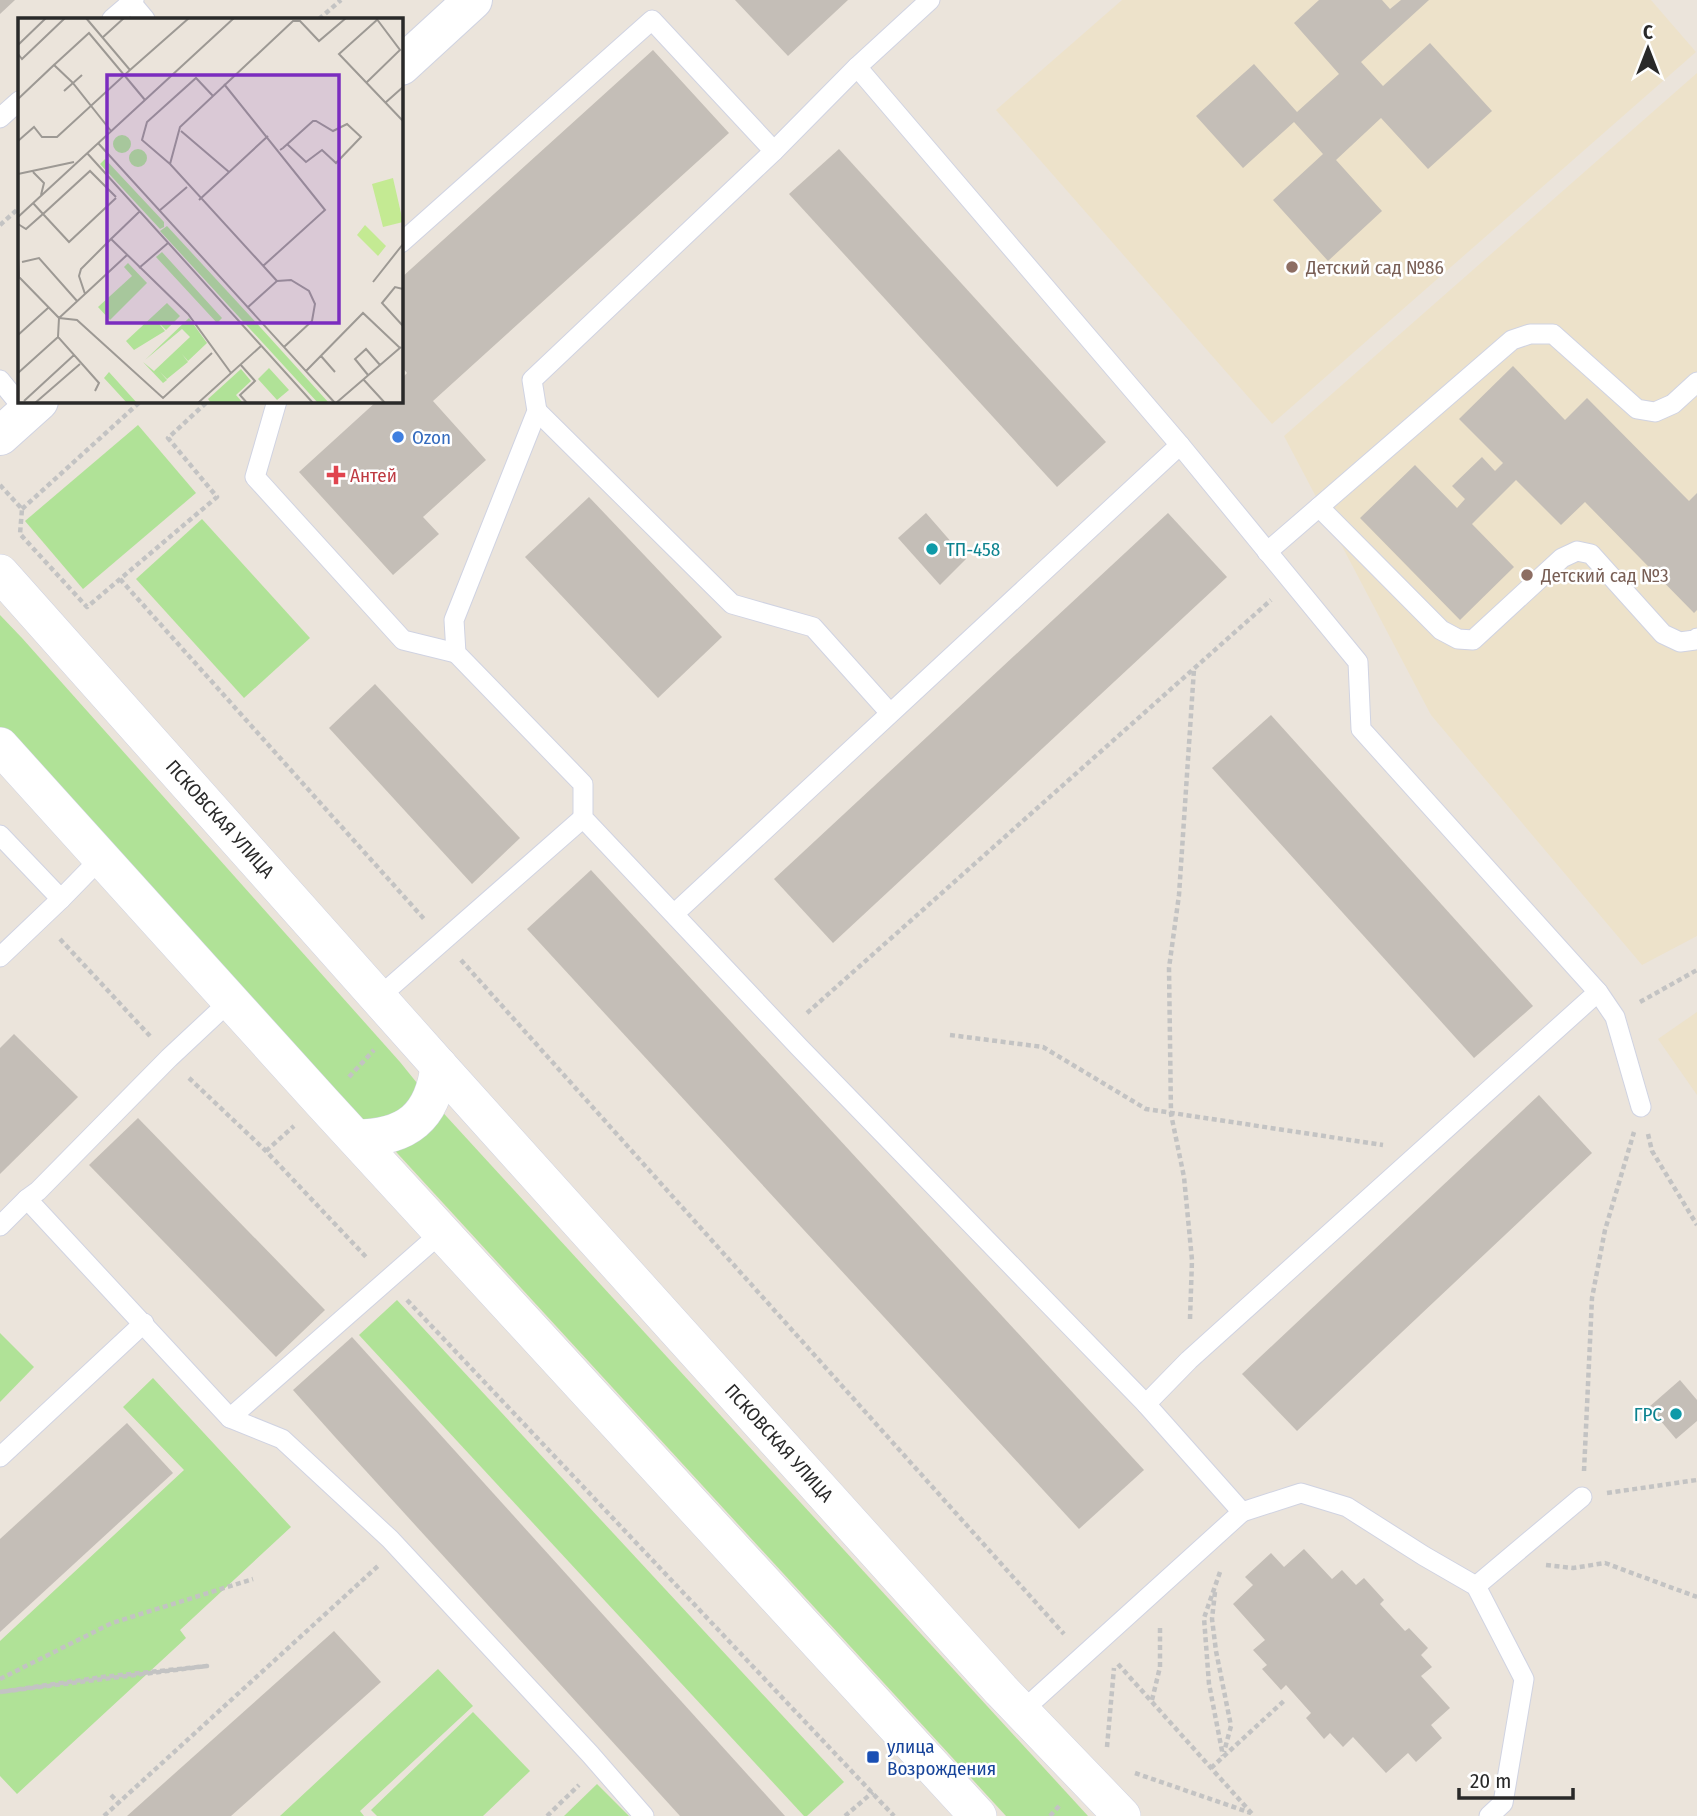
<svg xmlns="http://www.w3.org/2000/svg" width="1697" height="1816" font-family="'Fira Sans Condensed',sans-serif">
<rect width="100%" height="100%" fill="#ebe4db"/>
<g fill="#ede2ca">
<path d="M1122,0H1651L1696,52L1272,424L996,110Z"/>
<path d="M1697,73V936L1642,965L1431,715L1284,436Z"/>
<path d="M1697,1012V1095L1658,1039Z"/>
</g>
<g fill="#b0e297">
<path d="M138,425L196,493L83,589L25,521Z"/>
<path d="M202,519L310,638L244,698L136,579Z"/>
<path d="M0,615L22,638L400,1062L421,1088L424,1095L375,1132L0,731Z"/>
<path d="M436,1105L1088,1816H1006L387,1142Z"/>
<path d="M397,1300L844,1782L807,1816H804L359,1335Z"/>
<path d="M0,1333L34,1367L0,1402Z"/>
<path d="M153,1378L291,1527L180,1630L186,1638L17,1794L0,1776V1641L184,1470L123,1407Z"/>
<path d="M438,1669L473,1706L360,1811L364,1816H280Z"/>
<path d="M473,1712L530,1771L483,1816H377L371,1810Z"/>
<path d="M597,1784L629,1816H564Z"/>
</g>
<g fill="#c4beb7">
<path d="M0,0H15L0,14Z"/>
<path d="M735,0H848L788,56Z"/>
<path d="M1319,0H1382L1390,9L1401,0H1429L1361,62L1383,86L1430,43L1492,111L1428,169L1381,118L1336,160L1382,211L1328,261L1273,200L1323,154L1294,122L1243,168L1196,116L1254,64L1297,112L1339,74L1294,23Z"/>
<path d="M653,50L729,133L433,401L486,460L423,517L439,534L393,575L299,472L377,401H401V379L407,373L401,366V278Z"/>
<path d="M839,149L1106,442L1057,487L789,194Z"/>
<path d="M1513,366L1565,420L1587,398L1689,501L1697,493V610L1694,613L1585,502L1561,525L1516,480L1472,524L1514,567L1460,620L1360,518L1415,465L1457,508L1465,499L1452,486L1482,457L1495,471L1503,463L1459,419Z"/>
<path d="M589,497L722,637L658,698L525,557Z"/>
<path d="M926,513L966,559L940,585L898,538Z"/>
<path d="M1168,513L1227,577L833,943L774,879Z"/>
<path d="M375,684L520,838L472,884L329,728Z"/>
<path d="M1271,715L1533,1006L1474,1058L1212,768Z"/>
<path d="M591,870L1144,1470L1079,1529L527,929Z"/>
<path d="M14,1034L78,1097L0,1174V1048Z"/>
<path d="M1539,1095L1592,1153L1297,1431L1242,1374Z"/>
<path d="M138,1118L325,1310L276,1357L89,1165Z"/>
<path d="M352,1337L785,1816H680L335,1437L293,1390Z"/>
<path d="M1680,1380L1697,1400V1421L1676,1439L1649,1407Z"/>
<path d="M127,1423L173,1473L0,1632V1539Z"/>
<path d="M1304,1549L1332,1579L1342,1570L1356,1585L1364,1578L1384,1600L1380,1604L1405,1631L1409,1628L1428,1648L1421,1655L1432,1667L1421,1676L1450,1708L1431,1725L1442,1738L1416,1762L1408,1753L1386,1773L1353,1737L1343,1747L1330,1733L1324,1739L1306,1718L1311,1713L1286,1685L1281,1690L1262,1669L1267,1665L1253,1650L1265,1640L1233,1604L1253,1585L1245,1577L1271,1553L1284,1567Z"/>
<path d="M334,1631L381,1682L231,1816H127Z"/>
</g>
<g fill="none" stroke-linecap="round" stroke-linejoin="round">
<g stroke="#d0d3e2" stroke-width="21">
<g id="lane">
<path d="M129,0L145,19"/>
<path d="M930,0L857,67L774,151L532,380L537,411L454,620L456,653L583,784V818L799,1047L1146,1404L1242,1512L1021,1712"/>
<path d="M112,19L134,0"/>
<path d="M857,67L1180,445L1358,662L1361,729L1598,992L1189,1360L1146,1404"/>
<path d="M0,118L19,101"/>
<path d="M401,243L652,20L774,151"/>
<path d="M0,380L26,412"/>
<path d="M277,401L255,477L403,640L456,653"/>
<path d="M537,411L732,604L813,627L890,713"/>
<path d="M1319,507L1441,630L1458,639L1473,640L1562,558L1577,551L1591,554L1663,634L1680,642L1695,640L1697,638"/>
<path d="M1267,552L1512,340L1530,334H1553L1637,409L1655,412L1673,404L1697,382"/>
<path d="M0,835L61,899L100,859"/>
<path d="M674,914L1180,445"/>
<path d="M0,957L61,899"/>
<path d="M1598,992L1615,1017L1641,1107"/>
<path d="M379,997L583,818"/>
<path d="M27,1199L38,1191L169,1058L230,1001"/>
<path d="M0,1226L27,1199L230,1418L282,1439L390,1539L590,1754L644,1816"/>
<path d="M230,1418L442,1232"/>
<path d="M0,1457L144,1323"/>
<path d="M1242,1512L1301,1493L1347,1507L1424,1556L1476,1586L1524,1679L1503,1803L1489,1816"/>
<path d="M1476,1586L1582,1497"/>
</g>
</g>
<g stroke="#d0d3e2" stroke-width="38">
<g id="street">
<path d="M0,573L439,1066L1001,1690L1122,1816"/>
<path d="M0,746L322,1102L978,1816"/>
<path d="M356,1138C407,1138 433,1117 439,1066"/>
</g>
</g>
<g stroke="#d0d3e2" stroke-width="40">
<g id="secondary">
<path d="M401,66L473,0"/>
<path d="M0,436L39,401"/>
</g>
</g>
<g stroke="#c3c3c3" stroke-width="4.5" stroke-dasharray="5 3.5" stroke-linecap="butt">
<path d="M319,19L341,0"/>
<path d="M0,225L19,208"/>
<path d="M0,485L22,509L20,534L87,607L217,497L168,438L208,401"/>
<path d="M22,509L141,401"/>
<path d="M120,579L425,920"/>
<path d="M60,939L150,1036"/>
<path d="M461,960L1064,1634"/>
<path d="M1640,1002L1697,970"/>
<path d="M807,1013L1271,600"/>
<path d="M950,1035L1043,1047L1146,1109L1383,1145"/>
<path d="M349,1077L374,1050"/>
<path d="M189,1078L266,1151L367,1258"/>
<path d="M1648,1134L1652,1151L1697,1225"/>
<path d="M266,1151L294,1126"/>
<path d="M407,1300L894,1816"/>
<path d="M1190,1319L1192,1260L1184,1177L1171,1114L1169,968L1179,895L1194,669"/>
<path d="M1584,1471L1592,1298L1605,1230L1634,1132"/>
<path d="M1607,1493L1697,1480"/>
<path d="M1546,1565L1573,1568L1605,1563L1697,1597"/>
<path d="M1220,1572L1204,1618L1209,1684L1223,1756"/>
<path d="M1215,1592L1212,1619L1216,1651L1231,1726L1224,1752"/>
<path d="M1118,1664L1254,1816"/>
<path d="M0,1679L112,1623L253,1579"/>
<path d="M0,1692L102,1677L207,1666L0,1692"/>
<path d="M1152,1700L1160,1667V1626"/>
<path d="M1107,1747L1114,1668"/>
<path d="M1211,1768L1286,1699"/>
<path d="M1135,1773L1251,1813"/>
<path d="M111,1795L119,1803"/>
<path d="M104,1816L378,1566"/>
<path d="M547,1816L579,1785"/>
<path d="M845,1816L873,1792"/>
<path d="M1050,1816L1061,1804"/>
</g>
<use href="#lane" stroke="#fff" stroke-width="19"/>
<use href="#street" stroke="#fff" stroke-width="37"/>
<use href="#secondary" stroke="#fff" stroke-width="38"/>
</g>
<g fill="#8d6e63" stroke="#fff" stroke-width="2.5">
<circle cx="1292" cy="267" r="7"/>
<circle cx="1527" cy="575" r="7"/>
</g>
<circle fill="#3f7fe0" stroke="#fff" stroke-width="2.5" cx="398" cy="437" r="7"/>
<path fill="#e0444e" stroke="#fff" stroke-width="2.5" d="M332.5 464.5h7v7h7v7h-7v7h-7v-7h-7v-7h7z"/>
<g fill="#0f9aa8" stroke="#fff" stroke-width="2.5">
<circle cx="932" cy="549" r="7"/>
<circle cx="1676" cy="1414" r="7"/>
</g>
<rect fill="#1a4fb4" stroke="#fff" stroke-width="2.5" x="866" y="1750" width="14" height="14" rx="3.5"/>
<g text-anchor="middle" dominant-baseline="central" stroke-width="5" stroke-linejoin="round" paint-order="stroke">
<g font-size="19" fill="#785e54" stroke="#fff" text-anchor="start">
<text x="1306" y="267">Детский сад №86</text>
<text x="1541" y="575">Детский сад №3</text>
</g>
<g font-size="19" fill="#366cbe" stroke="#fff" text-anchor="start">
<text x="412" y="437">Ozon</text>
</g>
<g font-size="19" fill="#be3a42" stroke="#fff" text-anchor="start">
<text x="350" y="475">Антей</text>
</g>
<g font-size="19" fill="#0d838f" stroke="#fff" text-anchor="start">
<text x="946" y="549">ТП-458</text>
<text x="1662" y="1414" text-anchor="end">ГРС</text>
</g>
<g font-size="19" fill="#292929" stroke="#fff">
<text transform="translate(220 819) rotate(48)">ПСКОВСКАЯ УЛИЦА</text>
<text transform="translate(779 1443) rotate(48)">ПСКОВСКАЯ УЛИЦА</text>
</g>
<g font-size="19" fill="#164399" stroke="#fff" text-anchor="start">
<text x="887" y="1746">улица<tspan x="887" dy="22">Возрождения</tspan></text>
</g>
</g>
<g transform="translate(18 18)">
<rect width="385" height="385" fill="#ebe4db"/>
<path d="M95 126a9 9 0 1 1 18 0a9 9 0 1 1-18 0ZM111 140a9 9 0 1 1 18 0a9 9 0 1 1-18 0ZM87,141L146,204V209L142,211L82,146ZM149,208L233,299L311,385H300L142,213ZM144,234L204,300L199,305L138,239ZM110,245L129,265L92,302L80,289L114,258L106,249ZM149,285L162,298L148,312L139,303L147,313L116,332L108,323ZM171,300L189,325L170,343L164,336L170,344L149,361L142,354L149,362L145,365L125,344L136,353L172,319L164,311L127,342ZM251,350L271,372L259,382L240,361ZM223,351L233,363L218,377L225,385H193L190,381ZM91,354L119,385H109L86,360Z" fill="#b0e297"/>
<path d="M375,160L385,204L365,209L354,166ZM347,207L368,228L360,238L339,217Z" fill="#c4ea93"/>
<path fill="none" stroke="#9d9994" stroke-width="2" d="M360,1L321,36L385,103M84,20L106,0M0,27L28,0M0,36L4,41L47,0M36,47L71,15L127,82M112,52L171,0M64,57L55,65L93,113M348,65L382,32L358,0M206,66L307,192L245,248M0,81L36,47L55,65L46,73M367,85L385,69M163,113L211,154M0,123L16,109L24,119H39L112,52L68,0M80,125L317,385M262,132L265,130L295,103H298L315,113L329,106L343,119L318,145L304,132L288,144L269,126M69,135L295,385M152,146L124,122L129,104L178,60L195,78M15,154L26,165L23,177M0,156L56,144M181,182L250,118M15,185L25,196L72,153L98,179M141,193L169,169M0,199L216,0M0,206L8,211L25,196L51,224L98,180M93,221L121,194M0,240L1,259L41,300L40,319L81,365L77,373M4,244L21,240L59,283M121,250L150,225M259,263L273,262L291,273L297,286L294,303L266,329M355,264L385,226M385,271L377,269L364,285L385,308M67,276L109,237M229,290L259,263L152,146L162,109L275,3H282L301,23L328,0M41,300L67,276L61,258L63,251L93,221L170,296L213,355M41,300L59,302L145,380L194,335M0,317L30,290M303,338L317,354M222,346L237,363L222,377L229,385M288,353L345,295L382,330M0,355L40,319M350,357L337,341L348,331L362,347M345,361L367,385M6,383L56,337M17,385L62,346M180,385L243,328M318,385L383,329"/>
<path fill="#7b2cbf" fill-opacity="0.15" stroke="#7b2cbf" stroke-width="3.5" d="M89,57H321V305H89Z"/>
<rect width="385" height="385" fill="none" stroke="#292929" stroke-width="3.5"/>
</g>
<g transform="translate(1648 49)" stroke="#ffffff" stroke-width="5" paint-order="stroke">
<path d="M0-5L12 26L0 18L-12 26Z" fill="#292929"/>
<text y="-10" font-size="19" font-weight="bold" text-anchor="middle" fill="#292929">С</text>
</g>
<path d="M1459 1788v10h114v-10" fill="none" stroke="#292929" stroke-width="3.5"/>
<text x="1470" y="1788" font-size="21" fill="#292929" stroke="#ffffff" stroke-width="5" paint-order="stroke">20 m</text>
</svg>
